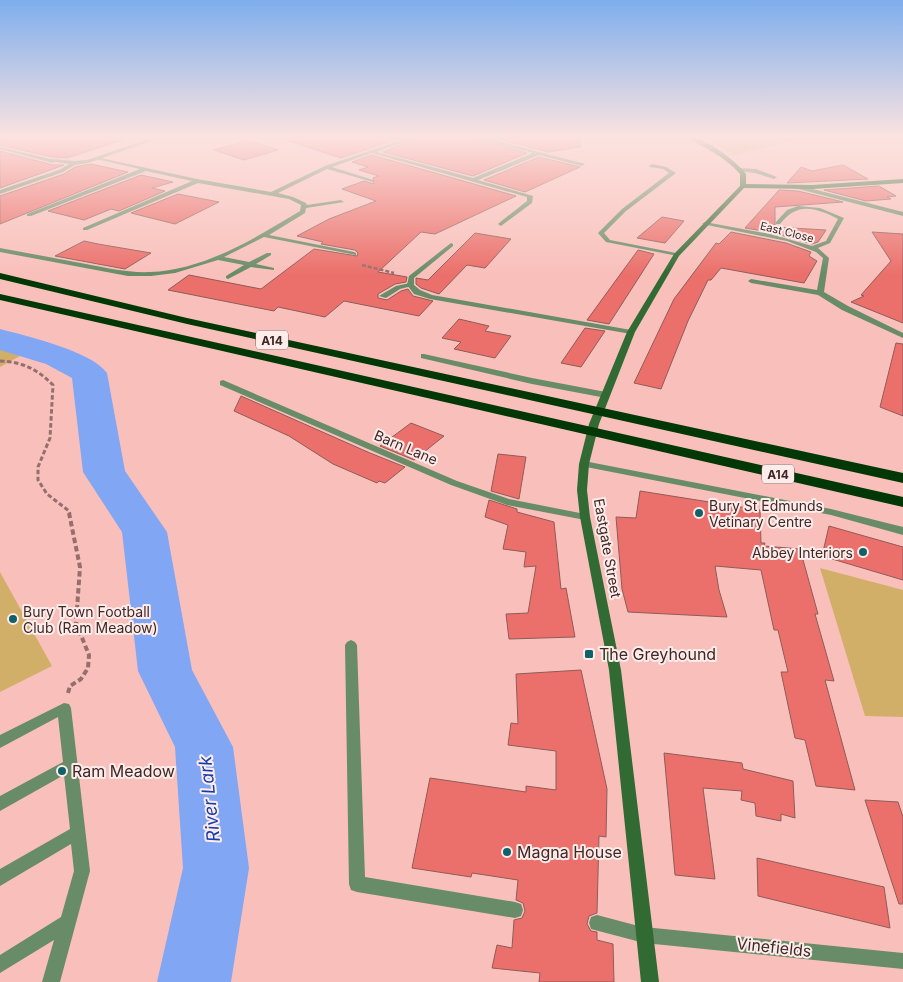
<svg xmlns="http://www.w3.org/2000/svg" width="903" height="982" font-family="Inter,sans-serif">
<rect width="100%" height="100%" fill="#f9c0bb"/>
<g fill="#d2af68">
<path d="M703,136H811L733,155Z"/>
<path d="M0,332L40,345L0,367Z"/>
<path d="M820,568L903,590V717L865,716Z"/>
<path d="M0,572L52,666L0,692Z"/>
</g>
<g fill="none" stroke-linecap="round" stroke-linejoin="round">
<path fill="#80a6f4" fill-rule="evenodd" d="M0,329C27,336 91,351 107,373L125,471L167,532L192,670L233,747L249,868L231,982H157L183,868L175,747L138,671L122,532L83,472L72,378L46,364L0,350Z"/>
</g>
<g fill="#eb706b" stroke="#8e5c58">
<path d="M0,136H121L122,140L67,158L52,157L0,145Z"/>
<path d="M287,136H406L341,158L286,140Z"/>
<path d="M423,136H467L527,153L473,176L383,152Z"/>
<path d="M488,136H579L580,147L548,152Z"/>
<path d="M248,140L278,150L244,160L214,150Z"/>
<path d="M0,151L53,165H64L0,188Z"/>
<path d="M372,155L516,196L435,234L421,232L378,272L407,277L406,282L395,284L378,294V298L387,300L401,291L408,289L413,296L433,301L419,316L344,301L325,317L278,307L274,311L168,290L189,275L261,289L314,249L357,256L358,253L355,250L321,244L323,242L297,236L329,219L376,201L342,189L364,181L374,184L373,178L379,176L359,170L368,167L352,162Z"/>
<path d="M539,157L580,167L525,192L484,180Z"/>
<path d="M91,164L128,172L0,224V196L64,174L75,167Z"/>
<path d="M843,165L868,179L787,183L801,167L812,171Z"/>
<path d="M141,175L173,182L152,188L165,191L119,211L111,209L84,220L48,211Z"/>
<path d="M879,186L896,196L887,197L891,199L866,201L824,190Z"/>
<path d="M779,190L798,191L843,202L775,207V227L826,230L818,242L812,244L770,232L745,228Z"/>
<path d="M178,194L219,202L175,224L131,213Z"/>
<path d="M662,217L684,221L665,243L637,238Z"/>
<path d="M731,232L786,243L811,252L809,256L817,261L804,283L721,268L711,280H708L688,321L661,389L634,383L674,299L716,243L719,244Z"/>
<path d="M872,232L903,234V323L851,302L864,296L861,295L891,261Z"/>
<path d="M475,233L511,239L485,268L467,265L439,294L421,288L416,284V278L428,280Z"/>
<path d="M84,241L98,244L151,253L125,269L55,256Z"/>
<path d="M638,250L654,254L609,324L587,320Z"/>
<path d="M459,319L489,326L485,331L511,336L495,358L454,349L461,342L442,338Z"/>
<path d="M585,328L605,331L581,367L561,363Z"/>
<path d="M896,343L903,344V416L880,407Z"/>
<path d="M241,396L370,453L405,467L385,483L379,481L377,483L333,464L289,436L234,411Z"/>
<path d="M411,423L444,436L414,460L380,446Z"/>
<path d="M498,454L526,457L519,499L491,491Z"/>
<path d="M640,491L760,510L761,543H765L764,546L800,549L818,614H815L834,681L825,680L855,790L816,786L805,740L795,738L781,672H788L778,630H774L761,570L715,566L719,590L727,617L628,612L622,589L616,517L636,518Z"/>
<path d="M489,500L517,509V512L554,522L561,589L566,588L575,637L509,639L506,614L528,613L536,566L524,567L526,552L503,549L508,525L485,517Z"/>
<path d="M829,526L903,547V580L822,556Z"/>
<path d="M581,670L607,789L606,837L599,836L597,913L589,916L587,924L591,931L597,932V940L613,944L614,982H539L540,973L492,968L497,945L512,948L514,920L522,918L525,911L523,903L516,900L518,880L472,873L471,877L412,868L430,778L526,792V786L556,790V751L508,745L511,723L518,724L516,674Z"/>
<path d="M664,753L742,763L743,769L793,781L795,818L781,814V821L756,816L755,803L741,800L742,791L703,788L715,879L675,875Z"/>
<path d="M865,800L898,802L903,817V904H899Z"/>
<path d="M757,858L884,887L890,928L758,896Z"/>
</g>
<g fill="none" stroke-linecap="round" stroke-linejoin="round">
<path stroke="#956f6c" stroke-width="2.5" stroke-dasharray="4 2" stroke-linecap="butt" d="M362,265L394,273"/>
<path stroke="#956f6c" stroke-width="3" stroke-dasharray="4.5 2.5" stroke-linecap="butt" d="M0,361C23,362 37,369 53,385L50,438L38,467V480L47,494L69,511L70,514"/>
<path stroke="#956f6c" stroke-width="4" stroke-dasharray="5.5 3" stroke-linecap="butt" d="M68,693L70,686L81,679L88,668L89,655L76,623L80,567L69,513"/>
<g fill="#688c67" fill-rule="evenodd">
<path d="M413,136H421L377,152L473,178L533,153L469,136H479L585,164L582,166L539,155L478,180L533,196L532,203L501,226L498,224L499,223L527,201V197L372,153L332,167L373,180V182L327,169L278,193L293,197L306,203L307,205L341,200L344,202L306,208L305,213L269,235L354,252L356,253V255L264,237L224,257L249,262L267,253H271V255L256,264L274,268V270L251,267L228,279L226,278V276L244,265L218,260L175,273L151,276H128L0,252V248C29,253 57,259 86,264C108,268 128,273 150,272C205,270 255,238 300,211L301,205L289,199L198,183L87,230H83V228L192,181L146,171L31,216H27V214L140,169L96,159V157L197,179L271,192L325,166Z"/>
<path d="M0,147L55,160L56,161L53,163L0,149Z"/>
<path d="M73,162L78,163L63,172L0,194V190L59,170Z"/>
<path d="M740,168L756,169L777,177L774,179L755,173L738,171L737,170Z"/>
<path d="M410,283L412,284V286L400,289L386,298L379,296L396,286Z"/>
<path d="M421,354H424L532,378L606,392L610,395L606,398L532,384L421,358Z"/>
<path d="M584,461L831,509L903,527V535L831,515L581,466L579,464Z"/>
<path d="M351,640L355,642L357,645L365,877L515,902L521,904L523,910L521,916L515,918L357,892L351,890L349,884L345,645L347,642Z"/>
<path d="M64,703L69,704L71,708L90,871L60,982H42L54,940L0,973V955L61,917L74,871L71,844L0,886V869L70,829L64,775L0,811V796L63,762L58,717L0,748V735Z"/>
<path d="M597,915L650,929L652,935L650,941L644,943L591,929L589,923L591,917Z"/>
</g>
<g fill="#688c67" fill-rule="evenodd">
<path d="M158,136H166L88,163L75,165L50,161L53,159L75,161L87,160Z"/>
<path d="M652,164L666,167L676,173L626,211L604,233L610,240L676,253L678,254V256L606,242L598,233L622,209L669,173L663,169L650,167L649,166Z"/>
<path d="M797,185L903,212V216L795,188V186Z"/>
<path d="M798,206L820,208L844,218L830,243L818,248L829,258L824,292L848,306L903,333V338L842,310L818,295L751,283L748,281L751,279L817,290L823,258L816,252L787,241L702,224L705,222L770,234L812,246L826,241L838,219C815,207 797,202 780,224H776V222L787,210Z"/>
<path d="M451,243L453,244V246L414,278V285L420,290L432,295L631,330L635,332L631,334L430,299L414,294L407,285L409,276Z"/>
<path d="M223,380L457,481L509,499L585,514L590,517L585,520L507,505L451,485L220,385V381Z"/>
<path d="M644,927L903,953V969L644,943L638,941L636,935L638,929Z"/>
</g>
<path fill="#326a33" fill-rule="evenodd" d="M684,136C704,136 734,159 746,174V184L812,185L903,179V183L812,189L744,188L679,256L635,332L599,424L589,464L587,490L590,517L621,670L659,982H641L609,670L580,517L577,490L579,464L589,424L627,332L674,254L740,186V174C725,156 704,148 684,136Z"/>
<g fill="#023707" fill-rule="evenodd">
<path d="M0,273L187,318L903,473V483L187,324L0,279Z"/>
<path d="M0,294L903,497V507L0,300Z"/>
</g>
</g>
<linearGradient id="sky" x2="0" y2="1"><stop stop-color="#7eaeed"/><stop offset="0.5" stop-color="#fce3e0"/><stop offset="1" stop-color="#fce3e0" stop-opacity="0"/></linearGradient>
<rect width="903" height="274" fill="url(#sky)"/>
<g fill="#106168" stroke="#feecea" stroke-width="2">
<circle cx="699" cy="513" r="5"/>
<circle cx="863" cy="552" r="5"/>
<circle cx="13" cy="619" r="5"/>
<rect x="584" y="649" width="10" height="10" rx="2.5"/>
<circle cx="62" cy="771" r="5"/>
<circle cx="507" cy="852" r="5"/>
</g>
<g text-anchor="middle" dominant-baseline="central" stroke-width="4" stroke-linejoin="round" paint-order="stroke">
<g font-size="11" fill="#3d2826" stroke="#feecea">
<text transform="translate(787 232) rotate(14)">East Close</text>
</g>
<g fill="#feecea" stroke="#776361" stroke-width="1">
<rect x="256" y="330.5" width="32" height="19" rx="4"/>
<rect x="762" y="464.5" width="32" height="19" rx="4"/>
</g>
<g font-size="12" font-weight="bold" fill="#3d2826">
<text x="272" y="340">A14</text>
<text x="778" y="474">A14</text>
</g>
<g font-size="14" fill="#3d2826" stroke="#feecea">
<text transform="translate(406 447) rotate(23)">Barn Lane</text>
<text transform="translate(608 548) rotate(80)">Eastgate Street</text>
</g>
<g font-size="14" fill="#3d2826" stroke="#feecea" text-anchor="start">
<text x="709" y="505">Bury St Edmunds<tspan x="709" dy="16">Vetinary Centre</tspan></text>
<text x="853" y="552" text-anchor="end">Abbey Interiors</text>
<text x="23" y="611">Bury Town Football<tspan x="23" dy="16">Club (Ram Meadow)</tspan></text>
</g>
<g font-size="16" fill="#3d2826" stroke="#feecea" text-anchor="start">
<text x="599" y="654">The Greyhound</text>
<text x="72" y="771">Ram Meadow</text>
<text x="517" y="852">Magna House</text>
</g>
<g font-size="16" fill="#3d2826" stroke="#feecea">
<text transform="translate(774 947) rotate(6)">Vinefields</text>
</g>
<g font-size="18" font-style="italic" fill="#143ead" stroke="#feecea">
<text transform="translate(209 799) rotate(-96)">River Lark</text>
</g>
</g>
</svg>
